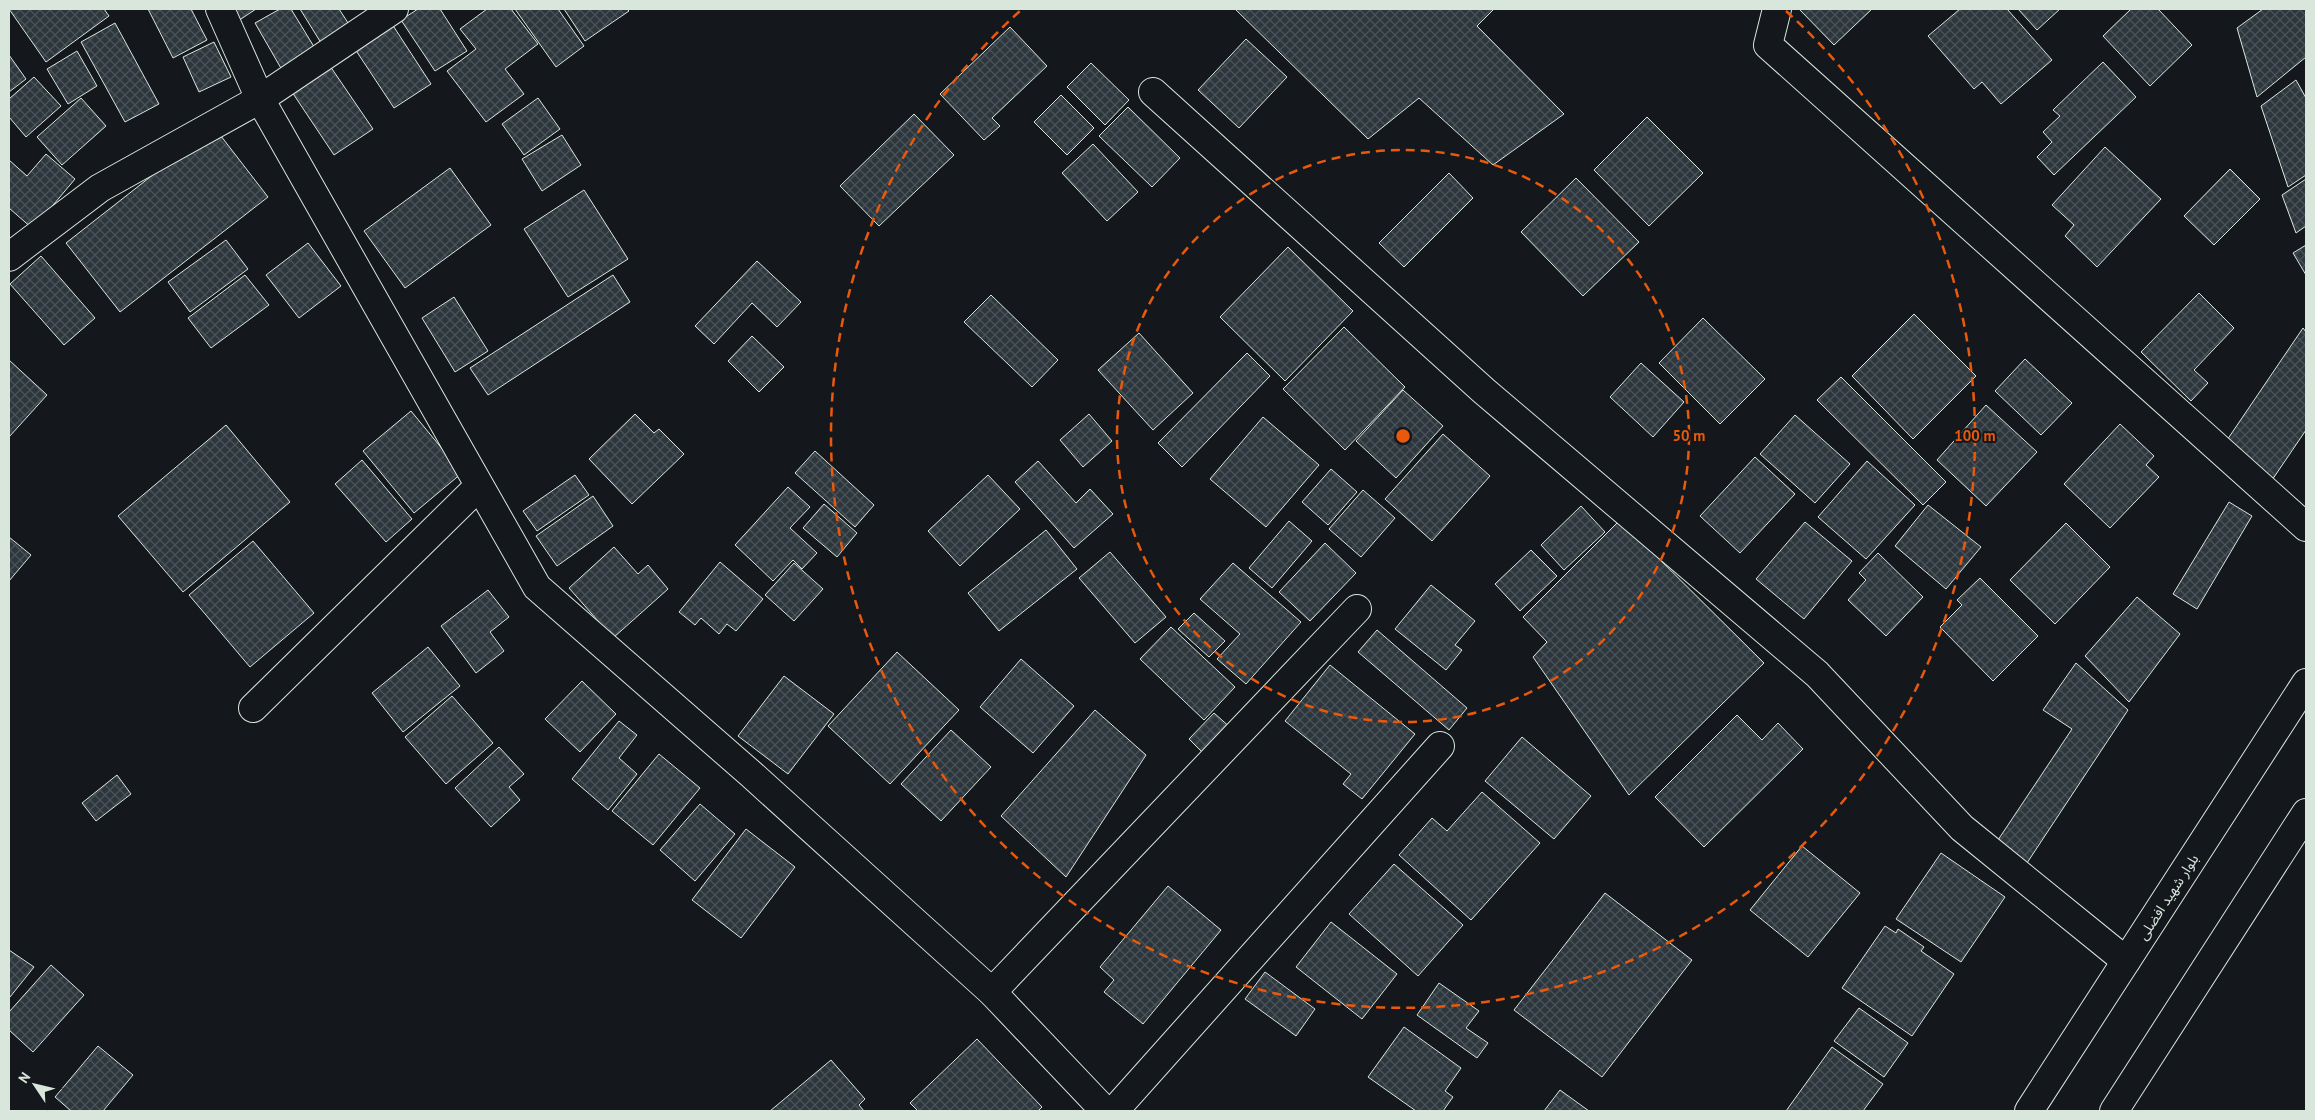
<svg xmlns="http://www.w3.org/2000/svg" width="2315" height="1120" font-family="'PT Sans','Noto Sans Arabic',sans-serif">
<defs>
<pattern id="building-cross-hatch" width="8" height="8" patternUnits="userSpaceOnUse" patternTransform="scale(1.25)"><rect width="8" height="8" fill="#2c363c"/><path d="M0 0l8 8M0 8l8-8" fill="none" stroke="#4a5358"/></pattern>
</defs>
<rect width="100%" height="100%" fill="#14181c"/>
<g fill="url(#building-cross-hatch)" stroke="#d8e6dc">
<path d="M9,9H104L109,16L46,62Z"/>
<path d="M148,9H191L207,40L173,58Z"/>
<path d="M226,9H256L235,23Z"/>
<path d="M280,9H291L316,50L282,70L255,23Z"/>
<path d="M300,9H339L352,29L323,46Z"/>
<path d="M418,9H440L467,51L435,71L401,20Z"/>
<path d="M487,9H511L538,44L505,69L524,94L486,122L447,71L476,49L460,29Z"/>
<path d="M515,9H558L584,46L556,67Z"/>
<path d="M564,9H627L629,11L585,41Z"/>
<path d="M1235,9H1494L1477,26L1564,114L1493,165L1419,98L1368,139Z"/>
<path d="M1799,9H1872L1834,45Z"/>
<path d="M1960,9H2007L2052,60L2001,104L1982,82L1974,89L1928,36Z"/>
<path d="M2018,9H2060L2037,30Z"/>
<path d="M2131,9H2158L2192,45L2150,86L2103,36Z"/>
<path d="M2263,9H2306V57L2257,97L2237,28Z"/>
<path d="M390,21L431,84L394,108L353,46Z"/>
<path d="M115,23L159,104L125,122L81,42Z"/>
<path d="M1010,27L1047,66L992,118L1000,126L984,140L940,94Z"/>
<path d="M1246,39L1287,77L1239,128L1198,90Z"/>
<path d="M214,42L231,77L199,92L183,57Z"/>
<path d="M77,51L97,86L68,104L47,69Z"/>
<path d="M9,55L26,79L9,92Z"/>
<path d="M2103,62L2136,97L2054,175L2037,157L2052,142L2043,132L2060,116L2053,110Z"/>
<path d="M1091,63L1129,100L1105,125L1067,87Z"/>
<path d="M330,66L373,129L334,155L292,92Z"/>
<path d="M34,77L61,106L26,137L9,117V99Z"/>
<path d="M2296,80L2306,98V175L2288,187L2261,106Z"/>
<path d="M1061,95L1094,128L1067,155L1034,122Z"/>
<path d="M81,98L106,126L62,165L37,137Z"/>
<path d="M538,98L560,129L524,155L502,124Z"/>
<path d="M1128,107L1180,158L1152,187L1099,136Z"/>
<path d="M914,114L954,155L879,226L840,186Z"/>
<path d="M1647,117L1703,173L1649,226L1594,170Z"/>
<path d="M214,127L268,197L120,312L66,243Z"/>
<path d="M562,135L581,165L542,191L522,159Z"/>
<path d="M1093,144L1138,192L1107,221L1062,173Z"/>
<path d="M2105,147L2161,199L2097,267L2065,236L2074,225L2052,205Z"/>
<path d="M46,154L75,179L33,229L9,208V160L27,176Z"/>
<path d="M450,168L491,225L405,288L364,231Z"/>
<path d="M2230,169L2260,199L2214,245L2184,216Z"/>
<path d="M1449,173L1473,198L1404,267L1379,243Z"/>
<path d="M1576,178L1639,242L1583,296L1521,232Z"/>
<path d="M2306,179V226L2296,233L2282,195Z"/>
<path d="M584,190L628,259L568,297L524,229Z"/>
<path d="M226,240L248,269L190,312L168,282Z"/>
<path d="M308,243L341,286L299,318L266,275Z"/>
<path d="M2306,245V275L2293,253Z"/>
<path d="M1288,247L1353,311L1285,381L1220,317Z"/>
<path d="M41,256L95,318L64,345L10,284Z"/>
<path d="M757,261L801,302L777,327L752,303L714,344L695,326Z"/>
<path d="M245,275L269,305L211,348L188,318Z"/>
<path d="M613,275L630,302L488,395L470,368Z"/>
<path d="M2199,293L2234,328L2194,370L2208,383L2191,401L2141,352Z"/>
<path d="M991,295L1058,360L1032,387L964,322Z"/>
<path d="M454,297L488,351L455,372L422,318Z"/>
<path d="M1914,314L1976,376L1913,439L1852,376Z"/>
<path d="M1703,318L1765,379L1720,424L1659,363Z"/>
<path d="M1344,327L1405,387L1345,450L1283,389Z"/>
<path d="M2303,328L2306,332V430L2268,486L2223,446Z"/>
<path d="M1139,333L1193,393L1153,430L1098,370Z"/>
<path d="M752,336L784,367L759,392L728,361Z"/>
<path d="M1247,353L1270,376L1182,467L1158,443Z"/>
<path d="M2025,359L2072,403L2041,435L1995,391Z"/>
<path d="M9,360L47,395L9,437Z"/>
<path d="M1641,363L1684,402L1653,437L1610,397Z"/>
<path d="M1841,377L1946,482L1923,505L1817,400Z"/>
<path d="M1403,390L1443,426L1396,478L1356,441Z"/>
<path d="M1986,405L2037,452L1986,506L1937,460Z"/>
<path d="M411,411L462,473L414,513L363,451Z"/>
<path d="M635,414L654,433L659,429L684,454L632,504L589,459Z"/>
<path d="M1089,414L1112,441L1083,467L1060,440Z"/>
<path d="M1795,415L1850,464L1815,503L1760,454Z"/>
<path d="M1263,417L1319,465L1266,527L1210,479Z"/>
<path d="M2120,424L2154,456L2146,465L2159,477L2110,528L2064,484Z"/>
<path d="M226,425L290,502L183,592L118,516Z"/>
<path d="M1443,434L1490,476L1432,541L1385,499Z"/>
<path d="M815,451L874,505L855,527L795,473Z"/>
<path d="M1755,457L1795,494L1740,553L1700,516Z"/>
<path d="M362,460L412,519L386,542L335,484Z"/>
<path d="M1038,461L1076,503L1090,489L1113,514L1074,548L1015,482Z"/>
<path d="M1867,461L1915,505L1866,559L1818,517Z"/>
<path d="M1331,469L1357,492L1328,525L1302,502Z"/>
<path d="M575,475L589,495L537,531L523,511Z"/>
<path d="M988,475L1020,509L960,566L928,531Z"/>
<path d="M788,487L810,507L790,528L817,553L802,569L793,560L773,581L735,545Z"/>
<path d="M1363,490L1395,518L1361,557L1329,529Z"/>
<path d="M593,496L613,526L557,566L536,536Z"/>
<path d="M2229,502L2252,516L2197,609L2173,594Z"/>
<path d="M824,504L857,533L837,557L803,528Z"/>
<path d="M1928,505L1981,547L1946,589L1895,546Z"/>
<path d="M1581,506L1605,532L1564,570L1541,545Z"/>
<path d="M1620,520L1764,663L1629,795L1533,657L1547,642L1523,617Z"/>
<path d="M1289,521L1312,541L1272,588L1249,568Z"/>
<path d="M1805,522L1852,561L1804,619L1756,579Z"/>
<path d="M2066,523L2110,567L2055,624L2010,580Z"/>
<path d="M1046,530L1077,569L999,631L968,593Z"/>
<path d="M9,537L31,555L9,581Z"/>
<path d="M253,541L314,613L250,667L189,595Z"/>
<path d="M1325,543L1356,573L1310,621L1279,592Z"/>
<path d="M614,547L638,574L648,565L668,589L613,638L569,588Z"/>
<path d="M1531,550L1557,576L1520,611L1495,584Z"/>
<path d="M1110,552L1166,617L1135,643L1079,578Z"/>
<path d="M1878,553L1923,597L1886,636L1848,600L1866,580L1859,573Z"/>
<path d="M720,562L763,599L736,631L727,624L719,634L701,618L695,625L679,612Z"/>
<path d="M794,563L823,589L794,621L765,595Z"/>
<path d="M1233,563L1301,622L1246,684L1217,659L1240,634L1200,599Z"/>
<path d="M1980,578L2038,636L1993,681L1940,627L1962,605L1957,600Z"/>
<path d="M1431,585L1475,621L1455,645L1462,650L1446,670L1395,629Z"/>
<path d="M488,590L509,617L490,632L504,651L476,673L441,626Z"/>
<path d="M2137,597L2180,634L2129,702L2085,656Z"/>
<path d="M1194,613L1225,641L1209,657L1178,629Z"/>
<path d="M1171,627L1235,687L1204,720L1140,659Z"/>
<path d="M1377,630L1467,708L1449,730L1358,652Z"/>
<path d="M428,647L460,686L403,732L372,693Z"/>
<path d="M897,652L959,710L890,784L828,726Z"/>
<path d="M1021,659L1074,706L1033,753L980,707Z"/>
<path d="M2076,663L2128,710L2025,866L1994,846L2072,729L2043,710Z"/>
<path d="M1330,665L1415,734L1362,799L1343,784L1351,774L1285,721Z"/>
<path d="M784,676L834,714L788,774L738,736Z"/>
<path d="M582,681L616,714L580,752L545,719Z"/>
<path d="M452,696L493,743L446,784L405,737Z"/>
<path d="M1095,710L1146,755L1066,877L1001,816Z"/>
<path d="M1214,713L1232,729L1206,756L1189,739Z"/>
<path d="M1737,715L1762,740L1778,723L1803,749L1704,847L1655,797Z"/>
<path d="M619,721L637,735L619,758L637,774L608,810L572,779Z"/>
<path d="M951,730L991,767L941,821L901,784Z"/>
<path d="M1522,737L1591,796L1554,839L1485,781Z"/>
<path d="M499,747L524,774L509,787L520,800L491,827L455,788Z"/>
<path d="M659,754L700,788L653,845L612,811Z"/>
<path d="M117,775L131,794L96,821L82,803Z"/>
<path d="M1482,792L1540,843L1471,920L1399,855L1432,818L1447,831Z"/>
<path d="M700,804L735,834L695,881L660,850Z"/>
<path d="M746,829L795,867L741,938L692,900Z"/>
<path d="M1802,846L1860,893L1808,957L1750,910Z"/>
<path d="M1941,853L2005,897L1961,962L1896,919Z"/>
<path d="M1394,864L1463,925L1418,976L1349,914Z"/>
<path d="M1168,886L1221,930L1143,1024L1104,992L1114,980L1100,967Z"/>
<path d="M1605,893L1692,960L1602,1077L1514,1010Z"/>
<path d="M1331,922L1397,974L1362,1019L1296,967Z"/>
<path d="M1885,926L1896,933L1898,929L1924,947L1921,951L1954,974L1912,1036L1842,988Z"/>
<path d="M9,950L34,967L10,997H9Z"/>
<path d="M51,965L84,995L33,1052L9,1030V1012Z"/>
<path d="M1265,972L1315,1009L1296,1036L1245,999Z"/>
<path d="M1439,983L1479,1011L1466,1028L1488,1043L1477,1058L1417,1015Z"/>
<path d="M1859,1008L1908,1043L1884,1077L1834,1041Z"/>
<path d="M1404,1027L1461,1068L1445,1091L1453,1097L1443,1111H1416L1368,1077Z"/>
<path d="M977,1039L1042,1107L1038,1111H918L910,1103Z"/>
<path d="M98,1046L133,1075L103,1111H71L55,1097Z"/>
<path d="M1832,1047L1883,1084L1863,1111H1786Z"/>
<path d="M831,1060L865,1099L859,1105L864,1111H770Z"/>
<path d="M1560,1090L1589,1111H1544Z"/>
</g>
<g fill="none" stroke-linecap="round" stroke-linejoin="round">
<g stroke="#d8e6dc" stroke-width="30">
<g id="street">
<path d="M1777,9L1768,45L2306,527"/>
<path d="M1153,92L1484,391L1817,674L1962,828L2126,961"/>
<path d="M9,257L100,188L260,99L394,9"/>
<path d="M253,708L479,486"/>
<path d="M992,992L1357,609"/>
<path d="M1114,1111L1440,746"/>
</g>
</g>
<g stroke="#d8e6dc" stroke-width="30">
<path id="secondary" d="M220,9L260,99L537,587L751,774L992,992L1105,1111"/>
</g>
<g stroke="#d8e6dc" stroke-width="30">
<g id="primary">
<path d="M2029,1111L2306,683"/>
<path d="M2114,1111L2306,813"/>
</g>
</g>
<use href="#street" stroke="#14181c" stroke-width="28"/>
<use href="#secondary" stroke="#14181c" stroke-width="28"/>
<use href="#primary" stroke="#14181c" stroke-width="28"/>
</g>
<g fill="none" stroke="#e8590c" stroke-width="2.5" stroke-dasharray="9 6">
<circle cx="1403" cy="436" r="286"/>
<path d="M1786 11A572 572 0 1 1 1020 11"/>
</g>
<g text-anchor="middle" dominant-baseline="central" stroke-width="4" stroke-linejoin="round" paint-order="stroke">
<g font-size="14" fill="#d8e6dc" stroke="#14181c">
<text transform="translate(2168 897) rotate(-57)">بلوار شهید افضلی</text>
</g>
</g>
<circle cx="1403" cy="436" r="8" fill="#e8590c" stroke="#14181c" stroke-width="2.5"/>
<g font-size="15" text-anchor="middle" font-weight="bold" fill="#e8590c" stroke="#14181c" stroke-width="4" stroke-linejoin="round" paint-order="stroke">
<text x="1689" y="441">50 m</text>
<text x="1975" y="441">100 m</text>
</g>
<rect width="2315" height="1120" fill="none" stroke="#d8e6dc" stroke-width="20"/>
<g transform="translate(35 1085) rotate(305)" stroke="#14181c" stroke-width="4" paint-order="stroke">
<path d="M0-4L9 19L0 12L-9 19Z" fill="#d8e6dc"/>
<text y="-8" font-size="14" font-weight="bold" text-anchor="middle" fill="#d8e6dc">N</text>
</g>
</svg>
